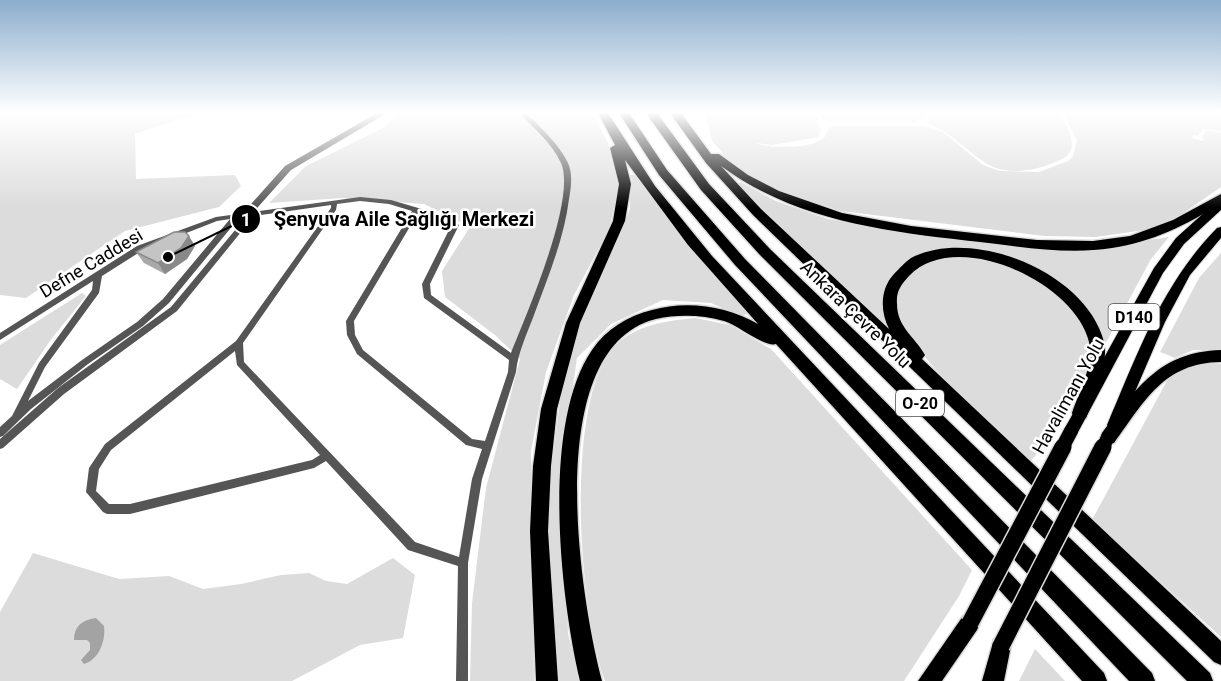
<svg xmlns="http://www.w3.org/2000/svg" width="1221" height="681" font-family="Roboto,sans-serif">
<rect width="100%" height="100%" fill="#fff"/>
<g fill="#dcdcdc">
<path d="M0,113H207L176,120L135,134L136,179L235,175L241,186L219,207L125,231L26,298L0,295Z"/>
<path d="M399,113H592L608,143L619,185L609,229L574,295L546,372L531,451L534,681H470L472,603L486,488L520,359L495,335L445,297L442,271L470,227L424,204L342,198L269,203L306,166L385,127Z"/>
<path d="M705,113H816L820,130L819,137L772,145L756,143C768,149 810,148 821,140C826,137 827,133 829,128L834,126H925L943,132L983,165L1000,171L1039,172L1068,161L1073,156L1077,140L1063,113H1221V131L1203,129L1198,136L1193,135L1192,138L1202,141L1204,139L1202,138L1206,130L1221,133V187L1182,214L1151,229L1096,237L1045,236L841,211L776,189L730,165L719,155L723,153L712,141Z"/>
<path d="M818,113H924V117L915,122H835L822,119Z"/>
<path d="M929,113H1059C1067,127 1083,150 1060,160C1037,171 1006,177 984,162C964,148 950,132 927,123Z"/>
<path d="M630,175H637L750,313L741,316L711,303L663,300L611,324L577,358L562,461L568,634L581,681H552L546,512L565,362L593,290L615,247L630,209Z"/>
<path d="M741,182L776,201L828,219L918,236L1081,250L1169,237L1151,259L1102,350L1089,312L988,252L956,248L937,249L910,258L897,269L889,281L895,333L888,336L734,185Z"/>
<path d="M1221,253V350H1193L1175,358L1160,352L1199,278Z"/>
<path d="M950,257L980,258L1013,265L1066,297L1093,341C1091,352 1090,363 1087,374C1080,397 1045,446 1028,464C998,434 902,346 897,308C895,290 908,272 924,264C931,260 942,259 950,257Z"/>
<path d="M82,293L86,296L52,338L17,389L0,379V345Z"/>
<path d="M695,318L730,325L771,349L972,570L959,596L904,681H605C579,614 563,400 615,346C637,324 666,321 695,318Z"/>
<path d="M1197,363L1221,364V637L1092,520L1169,377Z"/>
<path d="M33,553L119,579L169,576L203,589L241,584L281,575L309,573L326,581L347,584L393,558L415,575L403,638L360,645L292,681H0V612Z"/>
<path d="M1035,649L1065,681H1019Z"/>
</g>
<path fill="#a3a3a3" d="M96,618L104,626C106,640 99,660 84,664L81,660L90,650V643L87,640H74C74,626 82,620 96,618Z"/>
<g fill="none" stroke-linecap="round" stroke-linejoin="round">
<g stroke="#dbdbdb" stroke-width="2">
<g id="trunk">
<path d="M1221,200V210L1184,244L1163,273L1076,436L1071,437L1066,436L1063,431L1066,426L1154,268L1176,238L1217,201Z"/>
<path d="M1221,227V238L1190,275L1165,322L1119,429L1114,431L1109,429L1107,425C1137,355 1162,284 1217,228Z"/>
</g>
</g>
<g stroke="#dbdbdb" stroke-width="3">
<g id="motorway">
<path d="M598,113H608L655,186L712,256L1104,673L1107,681H1082L776,344C765,348 738,325 724,321C703,315 678,314 656,319C540,348 580,598 602,681H580C560,596 541,425 592,350C606,329 628,316 652,310C687,300 727,306 758,324L688,245L625,160L631,184L625,221L580,323L557,409L551,466L548,531L558,681H536L530,531L533,466L541,409L566,323L613,221L619,184L610,148L615,145Z"/>
<path d="M619,113H629L667,170L745,259L1152,673L1155,681H1129L735,265L659,175Z"/>
<path d="M646,113H657L709,184L770,249L1210,673L1213,681H1187L760,255L701,190Z"/>
<path d="M670,113H681L711,154H719L748,175L779,191L842,213L911,226L1037,240L1093,241L1130,236L1173,220L1221,194V203C1187,225 1152,242 1112,248C1068,255 1024,247 980,242C890,232 797,222 721,166L761,209L889,329C880,311 880,289 894,274C899,269 905,262 911,258C973,226 1087,273 1104,342C1109,365 1095,392 1088,413L1086,418L1080,420L1074,418L1072,413C1079,392 1094,365 1089,342C1075,282 956,227 909,276C901,285 896,291 897,304C897,327 915,337 925,355L922,359L1221,641V665L1214,662L753,215L706,163Z"/>
<path d="M1221,350V362C1163,363 1145,401 1114,443L1108,445L1102,443L1100,438L1102,433C1137,388 1159,352 1221,350Z"/>
<path d="M970,613L977,616L980,623L977,630L942,681H918L963,616Z"/>
<path d="M1001,636L1008,639L1011,646L1004,681H982L994,639Z"/>
</g>
</g>
<path fill="#555" fill-rule="evenodd" d="M520,113H526C541,128 559,144 568,163C573,174 571,188 569,199C564,239 548,277 534,315C527,334 518,352 516,372L482,479L468,563V681H456L458,566L408,550L326,461L314,468L130,514H107L103,512L86,492L89,468L105,444L236,341L331,208V205L254,216L177,311L64,394L3,448L0,449V439L58,388L171,307L246,217L239,218L169,303L143,326L88,364L31,409L3,436L0,437V427L12,416L39,363L92,290L93,281L0,340V333L137,246L216,217L360,197L391,200L449,217L459,225L430,284L431,295L511,353C526,315 577,199 561,163C552,143 534,129 520,113ZM360,201L389,204L412,211L346,321L347,335L357,354L466,445L482,449L472,479L459,557L415,542L244,362L243,343L336,210L337,204ZM418,213L445,221L451,226L422,284L424,298L509,360L508,372L485,441L472,439L363,350L355,335L354,321ZM230,219L163,299L137,322L82,360L28,401L45,367L99,293L102,276L143,250L217,221ZM235,351L237,365L320,455L312,460L130,504H109L96,491L99,469L111,450Z"/>
<path fill="#555" fill-rule="evenodd" d="M377,113H387L291,170L249,217H243V213L285,166Z"/>
<use href="#trunk" fill="#000" fill-rule="evenodd"/>
<use href="#motorway" fill="#000" fill-rule="evenodd"/>
<g stroke="#dbdbdb" stroke-width="16" stroke-linecap="butt">
<g id="trunk-bridge-far1">
<path d="M1062,448L1071,431"/>
<path d="M1102,448L1105,443"/>
</g>
</g>
<g stroke="#dbdbdb" stroke-width="20" stroke-linecap="butt">
<g id="trunk-bridge">
<path d="M970,623L1063,447"/>
<path d="M1001,646L1103,447"/>
</g>
</g>
<use href="#trunk-bridge-far1" stroke="#000" stroke-width="14"/>
<use href="#trunk-bridge" stroke="#000" stroke-width="17"/>
</g>
<path fill="#a9a9a9" d="M195,246L187,259L165,274L144,263L136,252Z"/>
<path fill="#898989" d="M189,236L195,246L187,259L165,274L158,263Z"/>
<path fill="#c4c4c4" stroke="#898989" stroke-width="1.5" d="M174,232H185L189,236L181,248L158,263L136,252Z"/>
<linearGradient id="sky" x2="0" y2="1"><stop stop-color="#8cadcc"/><stop offset="0.54" stop-color="#fff"/><stop offset="1" stop-color="#fff" stop-opacity="0"/></linearGradient>
<rect width="1221" height="208" fill="url(#sky)"/>
<g text-anchor="middle" dominant-baseline="central" stroke-width="5" stroke-linejoin="round" paint-order="stroke">
<g fill="#fff" stroke="#4c4c4c" stroke-width="1.5">
<rect x="1108.5" y="304" width="51" height="26" rx="4.5"/>
<rect x="896" y="390" width="48" height="26" rx="4.5"/>
</g>
<g font-size="16" font-weight="bold" fill="#000">
<text x="1134" y="317">D140</text>
<text x="920" y="403">O-20</text>
</g>
<g font-size="18" fill="#000" stroke="#fff">
<text transform="translate(91 263) rotate(-31)">Defne Caddesi</text>
<text transform="translate(856 314) rotate(44)">Ankara Çevre Yolu</text>
<text transform="translate(1068 396) rotate(-61)">Havalimanı Yolu</text>
</g>
</g>
<path fill="none" stroke="#000" stroke-width="2" d="M168 257L246 219"/>
<g fill="#000" stroke="#fff" stroke-width="2">
<circle cx="168" cy="257" r="6"/>
<circle cx="246" cy="219" r="15"/>
</g>
<g font-size="18" text-anchor="middle" font-weight="bold" fill="#fff">
<text x="246" y="226">1</text>
</g>
<g font-size="20" text-anchor="middle" font-weight="bold" fill="#000" stroke="#fff" stroke-width="5" stroke-linejoin="round" paint-order="stroke">
<text x="404" y="226">Şenyuva Aile Sağlığı Merkezi</text>
</g>
</svg>
